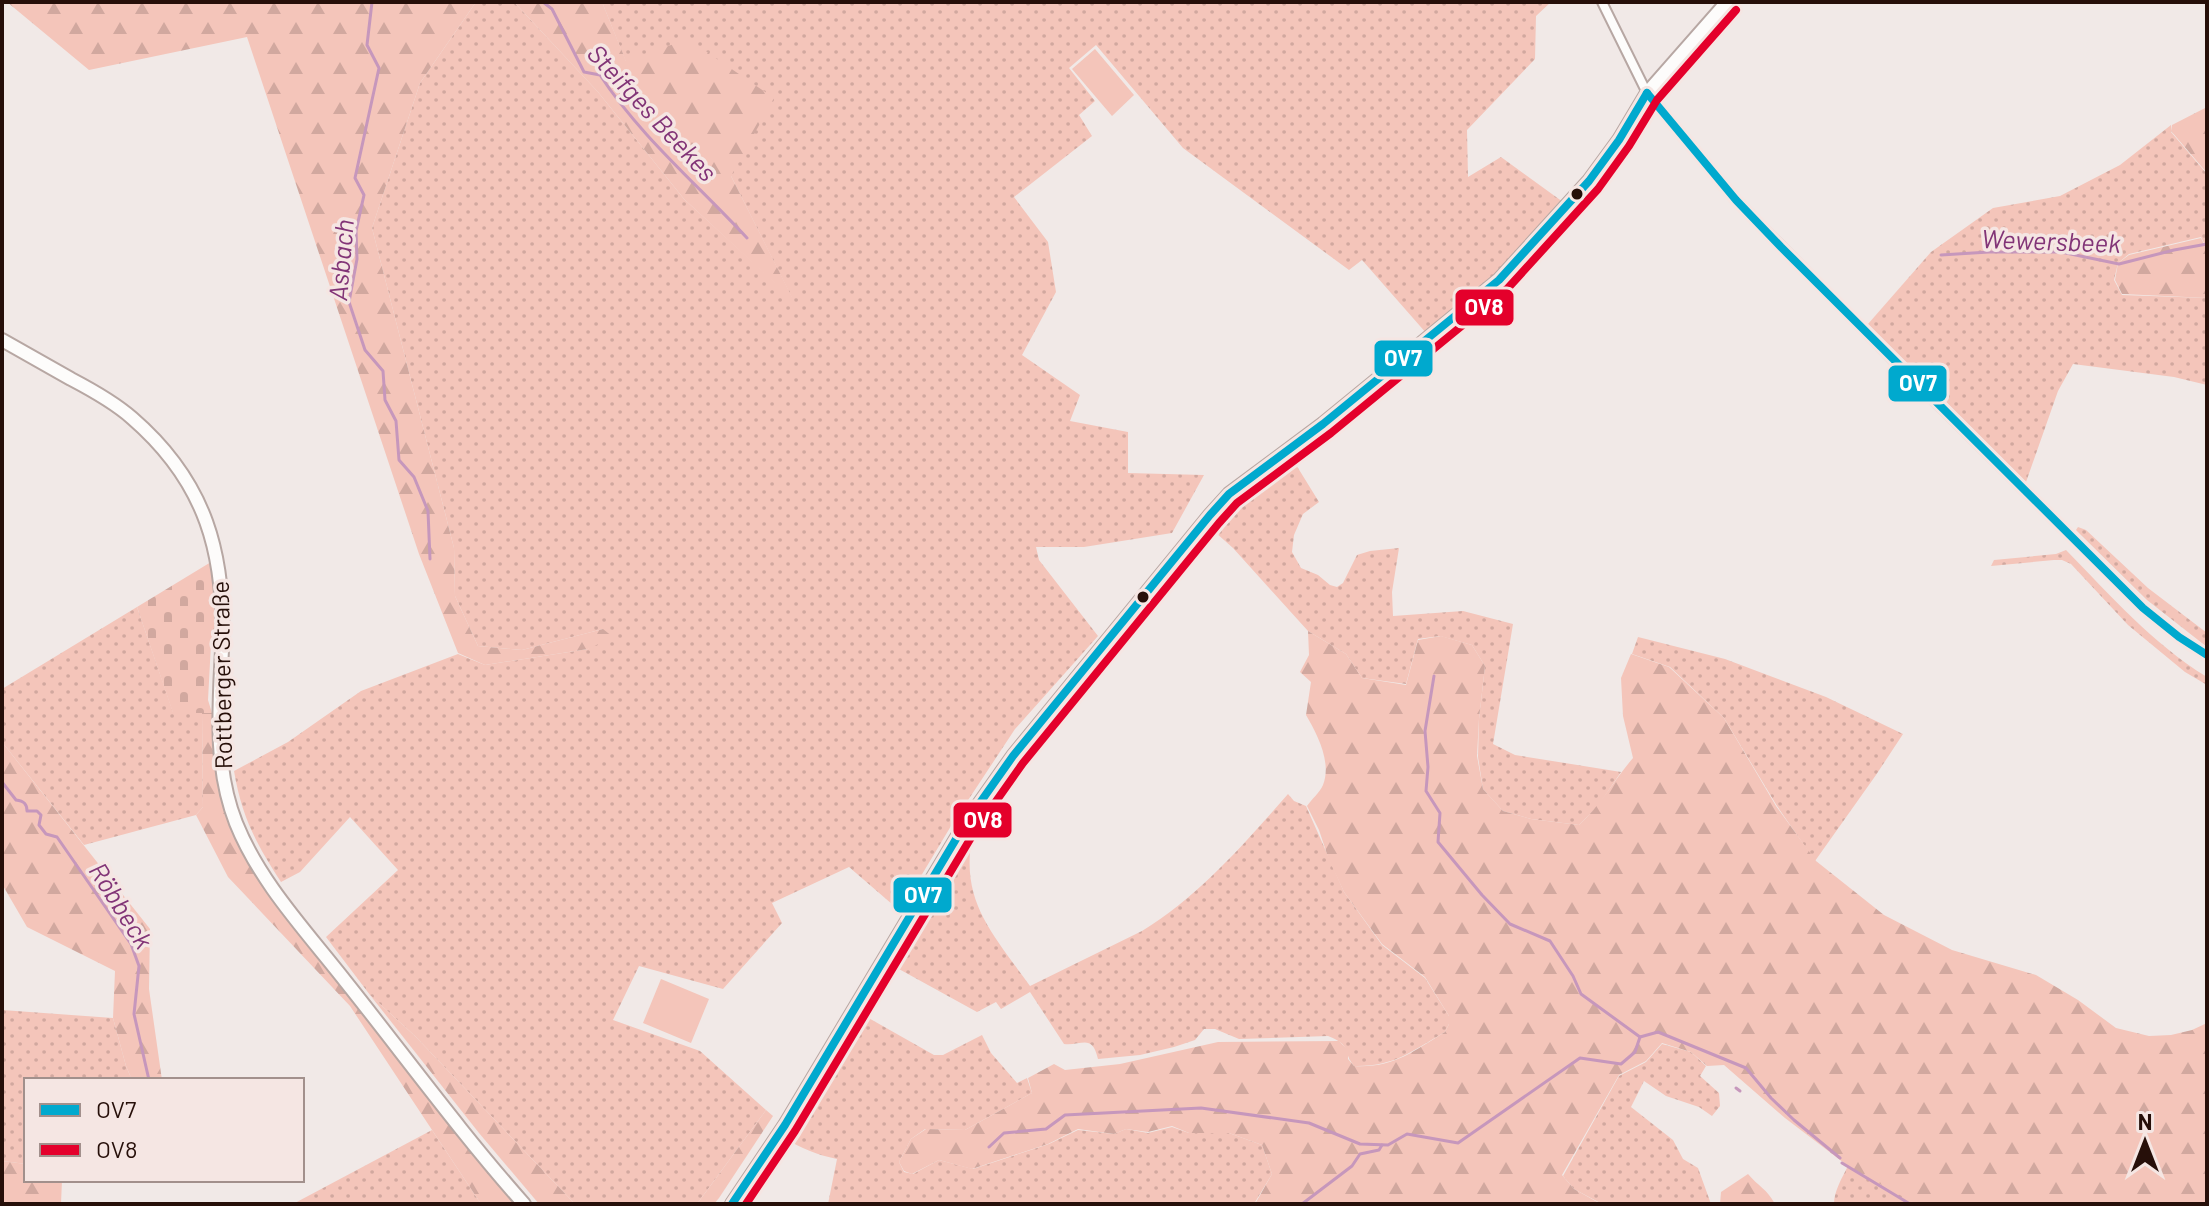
<svg xmlns="http://www.w3.org/2000/svg" width="2209" height="1206" font-family="Barlow,sans-serif">
<defs>
<pattern id="grass-dots" width="8" height="8" patternUnits="userSpaceOnUse" patternTransform="scale(2)"><rect width="8" height="8" fill="#f4c5ba"/><path d="M2 2h.1M6 6h.1" fill="none" stroke="#d1a89f" stroke-width="1.8" stroke-linecap="round"/></pattern>
<pattern id="forest-firs" width="22" height="20" patternUnits="userSpaceOnUse" patternTransform="scale(2)"><rect width="22" height="20" fill="#f4c5ba"/><path d="M5 1l3.5 6h-7zM16 11l3.5 6h-7z" fill="#d1a89f"/></pattern>
<pattern id="cemetery-stones" width="16" height="16" patternUnits="userSpaceOnUse" patternTransform="scale(2)"><rect width="16" height="16" fill="#f4c5ba"/><path d="M2 7V4a2 2 0 0 1 4 0v3zM10 15v-3a2 2 0 0 1 4 0v3z" fill="#d1a89f"/></pattern>
</defs>
<rect width="100%" height="100%" fill="#f1e9e7"/>
<g fill="url(#grass-dots)">
<path d="M476,2H514L598,92L684,199L792,298L731,176L626,62L602,2H1551L1536,16L1535,59L1467,130L1468,177L1501,157L1563,202L1496,277L1427,334L1362,260L1349,270L1183,148L1096,45L1069,68L1095,101L1079,115L1092,136L1014,197L1048,242L1056,292L1022,355L1080,395L1070,421L1128,432V473L1204,475L1172,533L1084,547H1036L1039,560L1098,636L1015,729L951,826L900,911L849,867L772,903L782,923L723,989L639,966L613,1020L700,1051L766,1110L697,1204H575L415,1036L370,995L326,937L398,870L350,817L300,872L281,882C256,843 242,818 234,771L288,742L361,691L458,654L485,665L588,649L603,629L522,650L478,646L455,596L454,548L372,228L420,83Z"/>
<path d="M2171,125V132L2207,174V249L2201,237L2129,254L2118,263L2114,280L2122,295L2207,298V385L2174,377L2073,364L2058,391L2026,482L1868,324L1931,252L1993,208L2060,196L2120,165Z"/>
<path d="M1290,455L1319,502L1303,514L1294,535L1292,552L1301,568L1318,575L1330,585L1337,587L1343,583L1357,555L1370,551L1399,548L1392,592L1393,616L1463,611L1513,624L1493,744L1515,755L1621,772L1598,806L1579,825L1531,819L1503,811L1483,789L1478,757L1479,719L1485,666L1472,645L1440,636L1418,639L1406,684L1362,678L1346,654L1308,631L1233,548L1207,525L1219,511Z"/>
<path d="M2078,527L2086,530L2148,588L2207,633V647L2147,600L2082,536L2076,530Z"/>
<path d="M2066,550C2110,595 2153,644 2207,677V685L2185,672L2128,625L2071,564L2062,560H2054L1991,566L1994,560L2056,554Z"/>
<path d="M137,607L173,712L202,713L203,807L196,815L84,845L2,742V689Z"/>
<path d="M1638,637L1725,659L1826,697L1903,734L1876,775L1815,861L1777,806L1724,718L1670,667L1632,654Z"/>
<path d="M1288,794L1294,801L1306,806L1344,892L1382,945L1425,978L1449,1016V1024L1445,1032C1412,1051 1394,1067 1354,1066C1342,1051 1353,1046 1328,1036L1239,1039L1215,1029H1204L1195,1040L1174,1047L1140,1055L1098,1059C1092,1033 1082,1046 1064,1044L1030,992L1001,1009L996,1002L977,1012L888,963L974,819L976,821C955,896 989,929 1030,986L1142,931C1200,895 1243,845 1288,794Z"/>
<path d="M2,1010L113,1018L126,1066L132,1080H26V1164L2,1161Z"/>
<path d="M858,1012L934,1055H943L982,1035L991,1053L1017,1083L1027,1078L1032,1093L965,1130L925,1129L911,1139L899,1162L904,1172L913,1174L939,1160L973,1169L1049,1144L1078,1130L1114,1134L1126,1129L1148,1133L1172,1127L1189,1133H1229L1262,1145L1272,1174L1254,1204H828L837,1159C817,1155 801,1148 784,1138Z"/>
<path d="M1662,1044L1691,1052L1706,1066L1700,1076L1719,1093L1720,1106L1712,1116L1699,1107L1666,1096L1644,1081L1631,1107L1673,1140L1683,1159L1698,1168L1711,1204H1602L1574,1189L1563,1176L1619,1076L1646,1062Z"/>
<path d="M432,1130L481,1204H293Z"/>
<path d="M1848,1166L1908,1198L1915,1204H1834C1834,1191 1842,1178 1848,1166Z"/>
</g>
<g fill="url(#forest-firs)">
<path d="M7,2H476L420,83L372,228L454,548L455,596L478,646L522,650L603,629L613,637L588,649L485,665L458,653L419,554L247,37L89,70Z"/>
<path d="M514,2H602L626,61L688,39L774,98L731,176L794,301L684,199L598,92Z"/>
<path d="M2207,107V173L2171,131L2172,125Z"/>
<path d="M2201,238L2207,250V298L2122,294L2115,280L2118,263L2129,255Z"/>
<path d="M1308,631L1346,654L1362,678L1406,685L1418,640L1441,636L1472,645L1485,666L1479,719L1477,756L1483,789L1503,811L1531,819L1579,825C1601,805 1614,780 1633,758L1623,716L1621,678L1631,654L1669,667L1724,718L1776,806L1816,861L1884,915L1952,950L2036,975L2078,1000L2116,1028L2149,1036L2171,1035L2192,1030L2207,1023V1204H1916L1848,1166L1785,1118L1724,1065L1707,1066L1691,1052L1662,1043L1646,1061L1619,1075L1562,1175L1574,1189L1601,1204H1255L1272,1174L1262,1145L1229,1133H1189L1172,1126L1148,1132L1126,1129L1114,1134L1078,1129L1048,1144L972,1169L939,1160L912,1174L904,1171L899,1162L911,1139L926,1129L965,1130L1032,1093L1028,1078L1054,1064L1065,1070L1120,1064L1218,1042L1339,1041L1348,1050V1059L1354,1066C1394,1068 1412,1052 1445,1032L1449,1024V1016L1425,977L1382,944L1344,892L1329,860L1319,830L1307,806C1311,800 1320,792 1323,785C1332,762 1317,734 1306,715L1311,682L1300,672L1309,655Z"/>
<path d="M202,713H212C213,753 219,789 233,828L469,1148L516,1204H481L350,1006L228,877L196,815L203,807Z"/>
<path d="M2,742L150,929L149,989L162,1080H132L126,1066L113,1018L115,971L27,927L2,884Z"/>
<path d="M370,995L415,1036L575,1204H539L479,1133Z"/>
<path d="M766,1110L773,1116L719,1198L714,1204H697Z"/>
<path d="M2,1161L26,1164V1180H62L61,1204H2Z"/>
<path d="M1748,1174C1758,1186 1767,1189 1775,1204H1720L1721,1192Z"/>
</g>
<path fill="url(#cemetery-stones)" d="M211,562L215,579L218,633L211,644L208,700L212,713H173L137,607Z"/>
<g fill="#f4c5ba">
<path d="M1095,49L1134,95L1112,116L1072,69Z"/>
<path d="M661,979L709,999L691,1043L643,1023Z"/>
</g>
<g fill="none" stroke-linecap="round" stroke-linejoin="round">
<g stroke="#c697bc" stroke-width="3">
<path d="M372,2L367,45L379,68L355,178L364,195L356,231L357,259L349,302L365,350L383,371L385,400L396,421L399,460L414,477L428,511L430,559"/>
<path d="M543,2L552,9L584,72L600,75C640,136 697,184 747,238"/>
<path d="M1941,255L1989,252H2061L2119,264L2174,250L2207,244"/>
<path d="M1434,676L1425,731L1428,767L1426,791L1440,813L1438,842L1482,895L1510,924L1550,941L1573,976L1581,994L1640,1037L1658,1032L1746,1068L1771,1098L1794,1120L1840,1158"/>
<path d="M2,782L16,800C24,801 27,804 27,811H37L41,815L39,825L46,834L57,837L131,944L139,966L134,1014L149,1080"/>
<path d="M1736,1088L1740,1091"/>
<path d="M989,1147L1004,1133L1046,1129L1065,1115L1201,1108L1309,1123L1360,1144L1388,1145L1407,1134L1458,1143L1580,1058L1621,1064L1635,1052L1640,1037"/>
<path d="M1842,1163L1910,1204"/>
<path d="M1302,1204L1352,1166L1360,1154L1379,1150L1382,1145"/>
</g>
<g stroke="#b7a7a3" stroke-width="12">
<path id="street" d="M1602,2L1647,93L1736,200L1902,369L2143,608L2179,637L2207,655"/>
</g>
<g stroke="#b7a7a3" stroke-width="16">
<g id="secondary">
<path d="M2,340C25,353 48,366 71,379C92,390 114,402 132,418C206,482 226,554 222,650C219,709 214,767 236,823C260,883 307,932 346,982C405,1056 461,1133 524,1204"/>
<path d="M732,1204L785,1125L965,824L1013,756L1210,515L1229,494L1323,424L1499,280L1589,181L1619,140L1647,93L1727,2"/>
</g>
</g>
<use href="#street" stroke="#fdfcfb" stroke-width="8"/>
<use href="#secondary" stroke="#fdfcfb" stroke-width="12"/>
<g stroke="#f5e6e3" stroke-width="14">
<g id="bus-1">
<path d="M1647,93L1736,200L1781,247L2143,608L2179,637L2207,655"/>
<path d="M732,1204L785,1125L965,824L1013,756L1210,515L1229,494L1323,424L1499,280L1589,181L1619,140L1647,93"/>
</g>
</g>
<g stroke="#f5e6e3" stroke-width="14">
<path id="bus-2" d="M746,1204L795,1131L975,831L1023,763L1219,523L1237,503L1331,433L1508,288L1598,189L1629,146L1657,100L1736,10"/>
</g>
<use href="#bus-1" stroke="#00a9ce" stroke-width="8"/>
<use href="#bus-2" stroke="#e4002b" stroke-width="8"/>
</g>
<g fill="#260f09" stroke="#f5e6e3" stroke-width="3">
<circle cx="1577" cy="194" r="7"/>
<circle cx="1143" cy="597" r="7"/>
</g>
<g text-anchor="middle" dominant-baseline="central" stroke-width="7" stroke-linejoin="round" paint-order="stroke">
<g font-size="24" fill="#260f09" stroke="#f5e6e3">
<text transform="translate(221 675) rotate(-91)">Rottberger Straße</text>
</g>
<g font-size="26" font-style="italic" fill="#823477" stroke="#f5e6e3">
<text transform="translate(653 112) rotate(47)">Steifges Beekes</text>
<text transform="translate(2051 240) rotate(2)">Wewersbeek</text>
<text transform="translate(340 260) rotate(-85)">Asbach</text>
<text transform="translate(122 905) rotate(58)">Röbbeck</text>
</g>
</g>
<g stroke="#f5e6e3" stroke-width="3">
<rect x="1454" y="288" width="61" height="39" rx="8" fill="#e4002b"/>
<rect x="1373" y="339" width="61" height="39" rx="8" fill="#00a9ce"/>
<rect x="1887" y="364" width="61" height="39" rx="8" fill="#00a9ce"/>
<rect x="952" y="801" width="61" height="38" rx="8" fill="#e4002b"/>
<rect x="892" y="876" width="61" height="38" rx="8" fill="#00a9ce"/>
</g>
<g font-size="22" text-anchor="middle" font-weight="bold" fill="#fff">
<text x="1484" y="315">OV8</text>
<text x="1403" y="366">OV7</text>
<text x="1918" y="391">OV7</text>
<text x="983" y="828">OV8</text>
<text x="923" y="903">OV7</text>
</g>
<rect width="2209" height="1206" fill="none" stroke="#260f09" stroke-width="8"/>
<rect x="24" y="1078" width="280" height="104" fill="#f5e6e3" stroke="#a2908c" stroke-width="2"/>
<rect x="40" y="1104" width="40" height="12" fill="#00a9ce" stroke="#a2908c" stroke-width="2"/>
<text x="96" y="1118" font-size="24" fill="#260f09">OV7</text>
<rect x="40" y="1144" width="40" height="12" fill="#e4002b" stroke="#a2908c" stroke-width="2"/>
<text x="96" y="1158" font-size="24" fill="#260f09">OV8</text>
<g transform="translate(2145 1142)" stroke="#f5e6e3" stroke-width="6" paint-order="stroke">
<path d="M0-6L14 30L0 20L-14 30Z" fill="#260f09"/>
<text y="-12" font-size="22" font-weight="bold" text-anchor="middle" fill="#260f09">N</text>
</g>
</svg>
